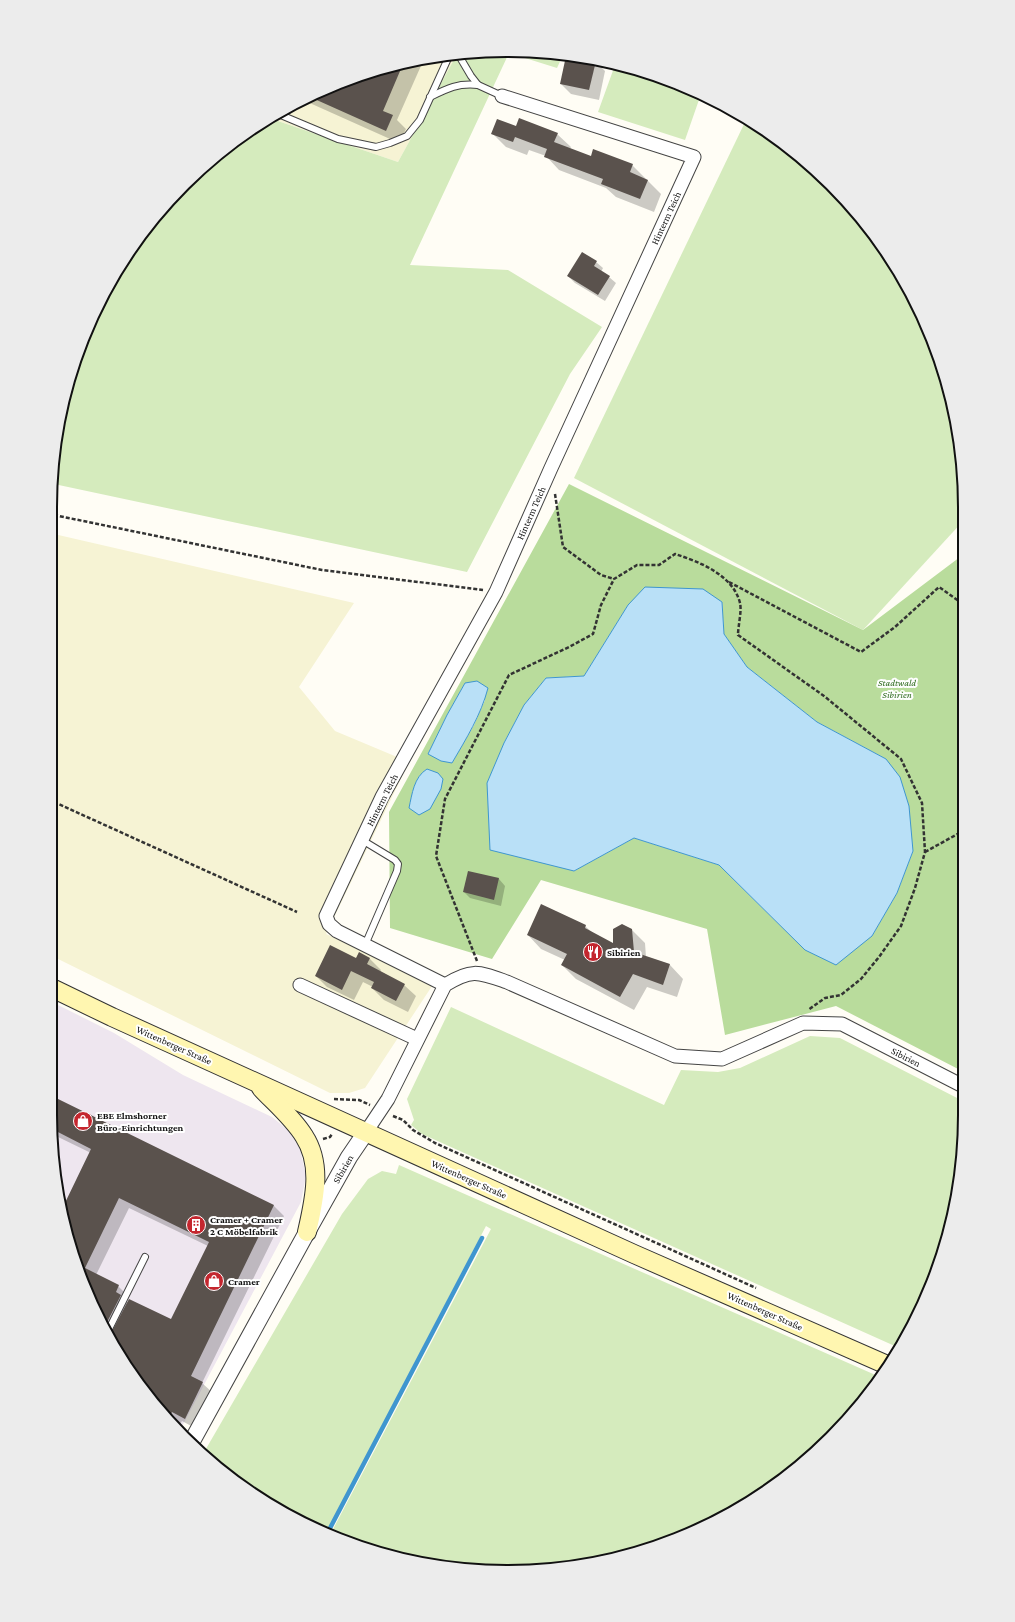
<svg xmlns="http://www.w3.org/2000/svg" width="1015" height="1622" font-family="'Crimson Pro',serif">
<rect width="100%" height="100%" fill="#fffdf5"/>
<path fill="#eee6ef" d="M54,1003L114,1033L183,1075L272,1117L288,1130L300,1149L306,1176L301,1202L179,1432L144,1393L97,1317L74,1261L54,1174Z"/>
<g fill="#f6f3d4">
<path d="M448,54H457L398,162L269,118L279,111L360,74Z"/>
<path d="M54,534L354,603L299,687L335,731L409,762L326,934L434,983L365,1088L349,1093H330L54,957Z"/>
</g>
<g fill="#d5ebbd">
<path d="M537,51L563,55L557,68L509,53L410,265L508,270L602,327L570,374L467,572L54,484V448L85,333L144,229L206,164L269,118L398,162L457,54Z"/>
<path d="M609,63L626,66L701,94L685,140L598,112L615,65Z"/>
<path d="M746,120L786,144L852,206L904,279L941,361L964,477V520L863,630L574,478Z"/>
<path d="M451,1007L664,1105L681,1070L718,1072L740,1068L810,1036L840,1038L961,1100V1174L930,1289L897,1347L422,1134L411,1125L414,1120L407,1099Z"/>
<path d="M399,1165L880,1377L871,1393L786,1478L710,1525L654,1548L567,1568L507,1572L418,1563L361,1548L331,1533L491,1229L486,1226L327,1531L253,1495L203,1454L342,1214L368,1179L382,1171L396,1174Z"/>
</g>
<path fill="#b9dc9c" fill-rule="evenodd" d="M569,484L863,630L964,554L962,1071L836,1006L725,1035L707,929L541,880L492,959L390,928L389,812ZM722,601L724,634L747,667L817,722L886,759L913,851L897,893L872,936L805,950L719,865L634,838L574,871L504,743L524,705L546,678L584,676L628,605ZM465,683L485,700L474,725L452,763L428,754L447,715Z"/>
<g fill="#b9e0f7" stroke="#3f96cf">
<path d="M645,587L703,589L722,602L724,634L747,667L817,722L886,759L900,777L909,806L913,851L897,893L872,936L836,965L805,950L719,865L634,838L574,871L490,850L487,783L504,743L524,705L546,678L584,676L628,605Z"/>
<path d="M477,681L488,688C481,715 466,739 452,763L441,761L428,754L447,715L465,683Z"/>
<path d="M427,769L438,773L443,779L441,789L430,809L419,815L409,808C412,794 414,777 427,769Z"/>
</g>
<g fill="#0003" fill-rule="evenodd">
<path d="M567,56L595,61L605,71L599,100L571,94L561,84Z"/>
<path d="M424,59L397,120L406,129L399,143L303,100L354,77L365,81L369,72Z"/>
<path d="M517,128L557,134L571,147L570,149L591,157L632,165L661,194L654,212L616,197L606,188L559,170L546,156L529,150L527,155L506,147L493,134Z"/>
<path d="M596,262L603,268L601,272L609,277L616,283L605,301L575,283L568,276Z"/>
<path d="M469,872L499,879L505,886L501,906L470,898L464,892Z"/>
<path d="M585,926L594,934L614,945L631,929L645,943L646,957L670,965L683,979L677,997L647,987L634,1010L576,979L562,965L565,960L541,949L528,935Z"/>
<path d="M359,953L370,959L381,970L380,972L404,985L416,996L408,1012L384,1000L372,988L373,987L363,982L354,1000L327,987L316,976L356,959Z"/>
<path d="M54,1098L274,1206L284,1216L202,1383L213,1393L195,1428L182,1421L177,1430L144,1393L97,1317L74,1261L91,1153L54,1135ZM129,1208L208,1246L171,1321L128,1303L126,1301L128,1296L118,1286L96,1275Z"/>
</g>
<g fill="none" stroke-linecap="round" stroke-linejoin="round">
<path stroke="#3f96cf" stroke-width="4.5" d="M328,1532L482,1238"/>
</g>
<g fill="#5a524d">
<path d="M566,56L596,61L589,90L560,84Z"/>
<path d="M403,64L383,111L393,115L386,131L310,97L356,76L364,80L368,73Z"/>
<path d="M519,118L558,133L554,142L591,156L593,149L633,164L630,172L648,180L640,199L601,184L603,179L544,157L547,149L515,137L513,142L491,134L497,119L516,126Z"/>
<path d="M582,252L597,261L594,266L610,276L598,295L567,276Z"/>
<path d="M468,871L499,878L494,900L463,892Z"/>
<path d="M541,904L586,925L585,928L613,943V929L622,924L632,929L634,952L670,964L663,985L633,974L620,997L561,965L567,954L527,935Z"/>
<path d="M330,945L356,958L359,952L370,958L367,964L405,984L396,1001L371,988L374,982L351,971L342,990L315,976Z"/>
<path d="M54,1097L274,1205L191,1376L203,1382L185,1419L172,1412L168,1420L144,1393L109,1337L129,1299L171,1319L209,1242L119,1198L85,1268L119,1285L116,1292L121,1295L104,1328L97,1317L74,1261L62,1209L91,1149L54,1130Z"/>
</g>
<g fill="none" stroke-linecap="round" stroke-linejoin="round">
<g stroke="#444" stroke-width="8">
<g id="service">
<path d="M458,54L471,76L478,85L502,96"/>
<path d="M430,97C448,88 458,83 478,85"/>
<path d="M276,113L338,139L376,147L390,143L407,136L420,120L450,54"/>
<path d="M362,840L395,860L398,864L397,871L365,945"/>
<path d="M107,1333L145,1257"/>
</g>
</g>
<g stroke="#444" stroke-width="15">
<g id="minor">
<path d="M300,985L417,1039"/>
<path d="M445,985L337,931L329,924L326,916L382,797L496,592L551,468L694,157L502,96"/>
<path d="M366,1132L388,1099L445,985C472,968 479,972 507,982L675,1056L722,1059L803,1023L842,1024L961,1085"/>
</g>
</g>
<g stroke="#444" stroke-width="18">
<path id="tertiary" d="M191,1443L307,1232L349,1157L366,1132"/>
</g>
<g stroke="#333" stroke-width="20">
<g id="secondary">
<path d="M54,989L112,1017L634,1254L887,1365"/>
<path d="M261,1088C275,1103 293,1118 304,1136C323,1165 314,1201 307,1232"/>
</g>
</g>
<g stroke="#333" stroke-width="2.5" stroke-dasharray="4 2" stroke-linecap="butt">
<path d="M555,494L563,547L601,575L614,579"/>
<path d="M54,515L322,570L483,590"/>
<path d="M729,582L861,652L895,627L939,587L963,604"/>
<path d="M54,802L297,912"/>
<path d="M925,852L963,831"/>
<path d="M477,961L436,856L445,799L509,675L569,647L593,634L601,605L614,579L637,565H659L675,554C700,562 733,575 740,603C742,611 738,626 738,635L824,696L901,759L922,803L925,852L915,888L901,926L879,957L861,979L841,995L825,998L808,1010"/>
<path d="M334,1099L359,1100L370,1105"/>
<path d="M393,1116L403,1120L413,1130L435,1143L756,1288"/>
<path d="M323,1139L330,1137L332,1134"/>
</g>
<use href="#service" stroke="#fff" stroke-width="6"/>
<use href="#minor" stroke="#fff" stroke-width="13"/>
<use href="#tertiary" stroke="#fff" stroke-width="16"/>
<use href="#secondary" stroke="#fff6b0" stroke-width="18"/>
</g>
<defs>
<g id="restaurant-disc" transform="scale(1)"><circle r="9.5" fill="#c4262e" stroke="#fff"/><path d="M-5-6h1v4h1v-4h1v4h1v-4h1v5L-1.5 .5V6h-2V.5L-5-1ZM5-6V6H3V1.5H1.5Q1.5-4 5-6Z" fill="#fff"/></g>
<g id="shop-disc" transform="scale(1)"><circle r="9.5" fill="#c4262e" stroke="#fff"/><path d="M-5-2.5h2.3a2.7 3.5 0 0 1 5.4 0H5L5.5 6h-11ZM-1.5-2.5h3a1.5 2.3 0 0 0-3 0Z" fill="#fff"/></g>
<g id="building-disc" transform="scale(1)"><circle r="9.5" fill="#c4262e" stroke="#fff"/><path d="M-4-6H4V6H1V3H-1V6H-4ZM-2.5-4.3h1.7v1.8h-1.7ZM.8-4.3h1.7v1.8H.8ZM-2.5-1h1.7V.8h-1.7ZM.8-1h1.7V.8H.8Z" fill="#fff"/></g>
</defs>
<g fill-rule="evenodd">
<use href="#restaurant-disc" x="593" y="952"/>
<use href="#shop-disc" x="83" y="1121"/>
<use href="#building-disc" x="196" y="1225"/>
<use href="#shop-disc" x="214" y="1281"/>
</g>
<g text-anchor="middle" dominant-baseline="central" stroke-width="4" stroke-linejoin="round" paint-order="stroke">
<g font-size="10" fill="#111" stroke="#fff">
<text transform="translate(666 218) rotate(-65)">Hinterm Teich</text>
<text transform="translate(531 513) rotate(-66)">Hinterm Teich</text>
<text transform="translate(382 800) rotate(-63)">Hinterm Teich</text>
<text transform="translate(174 1045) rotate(24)">Wittenberger Straße</text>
<text transform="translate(906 1057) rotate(27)">Sibirien</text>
<text transform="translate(343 1169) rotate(-60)">Sibirien</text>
<text transform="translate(469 1179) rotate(24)">Wittenberger Straße</text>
<text transform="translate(765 1311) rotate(24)">Wittenberger Straße</text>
</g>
<g font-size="10" font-style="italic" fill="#2f6b1f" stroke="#fff">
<text x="897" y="682">Stadtwald<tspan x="897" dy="12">Sibirien</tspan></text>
</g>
<g font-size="10" font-weight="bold" fill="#111" stroke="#fff" text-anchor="start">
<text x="607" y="952">Sibirien</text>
<text x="97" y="1115">EBE Elmshorner<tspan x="97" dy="12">Büro-Einrichtungen</tspan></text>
<text x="210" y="1219">Cramer + Cramer<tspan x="210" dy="12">2 C Möbelfabrik</tspan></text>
<text x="228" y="1281">Cramer</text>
</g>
</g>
<path d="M0 0H1015V1622H0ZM507 57H508A450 450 0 0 1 958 507V1115A450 450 0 0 1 508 1565H507A450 450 0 0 1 57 1115V507A450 450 0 0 1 507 57Z" fill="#ececec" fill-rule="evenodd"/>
<path fill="none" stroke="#111" stroke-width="2" d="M507 57H508A450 450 0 0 1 958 507V1115A450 450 0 0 1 508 1565H507A450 450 0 0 1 57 1115V507A450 450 0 0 1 507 57Z"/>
</svg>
